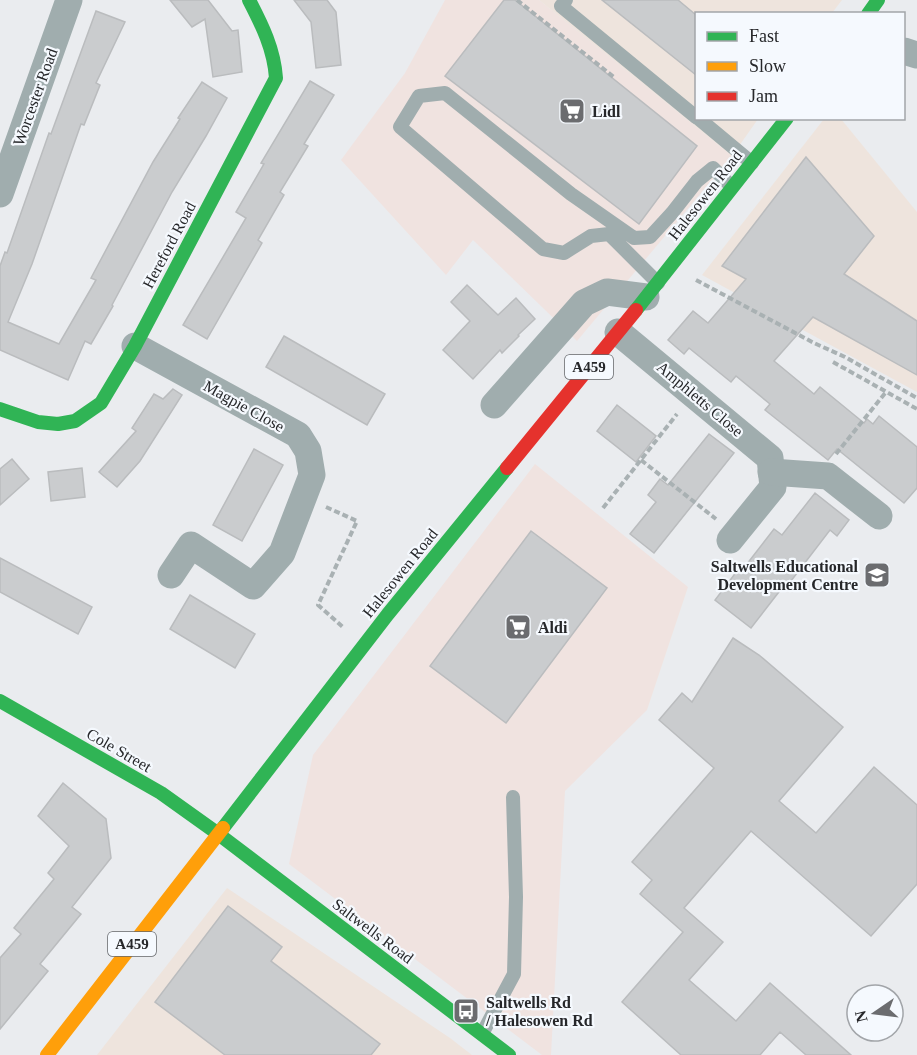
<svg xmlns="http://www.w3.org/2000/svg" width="917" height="1055" font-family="'Times New Roman',serif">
<rect width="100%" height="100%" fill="#eaecef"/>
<g fill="#f0e3e0">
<path d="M445,0H539L732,156L577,341L473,240L446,275L341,160L405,73Z"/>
<path d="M535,464L688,587L647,710L565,791L551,1055H542L289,864L313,755Z"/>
</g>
<g fill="#eee4dd">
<path d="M539,0H842L832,13L696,14V118L758,119L732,156Z"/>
<path d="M824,119H841L917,212V392L702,275Z"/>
<path d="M227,888L450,1038L472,1055H97Z"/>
</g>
<g fill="#caccce" stroke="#babcbe" stroke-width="1.5">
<path d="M170,0H208L232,31L238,30L242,72L213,77L205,19L192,27Z"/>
<path d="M294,0H327L336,12L341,65L316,68L311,22Z"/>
<path d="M504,0H515L697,146L639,224L445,76Z"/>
<path d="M602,0H678L696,15V75Z"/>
<path d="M96,11L125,22L96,83L100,85L84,125L81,124L32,264L8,322L59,344L96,280L91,278L153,162L180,119L178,118L202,82L227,98L206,136L172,192L112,305L113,306L91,344L85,341L68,380L0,350V266L5,252L7,253L49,133L51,134Z"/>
<path d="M310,81L334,95L304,144L308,146L280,192L284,195L258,240L262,243L207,339L183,325L246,218L236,212L264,164L261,163Z"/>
<path d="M806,157L874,236L844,274L917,321V375L813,317L774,361L814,394L820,387L864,423L867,419L873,424L879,416L917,447V488L904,503L837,449L828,460L765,410L770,404L736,376L731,382L689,348L684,354L668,340L693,311L708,323L746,279L722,266Z"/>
<path d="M467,285L498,315L516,298L535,319L518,335L519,336L502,353L500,350L473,379L443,350L470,321L451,302Z"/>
<path d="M284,336L385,394L367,425L266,367Z"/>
<path d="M173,389L182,395L140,461L117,487L99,472L136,431L132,428L154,394L163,399Z"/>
<path d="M617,405L656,436L636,462L597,431Z"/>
<path d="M709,434L734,453L654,553L630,534L656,502L648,495L660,479L668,485Z"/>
<path d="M254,449L283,465L242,541L213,525Z"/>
<path d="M12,459L29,479L0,505V469Z"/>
<path d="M82,468L85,497L51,501L48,472Z"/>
<path d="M815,493L849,520L837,536L830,530L784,590L782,588L751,628L715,600L740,567L743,569L774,529L782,535Z"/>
<path d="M531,531L607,588L506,723L430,666Z"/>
<path d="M0,558L92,607L78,634L0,592Z"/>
<path d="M190,595L255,634L235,668L170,629Z"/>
<path d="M733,638L759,655L843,727L779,801L816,833L874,767L917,805V884L871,936L751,831L684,908L723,942L689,980L736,1021L770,983L851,1055H806L780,1032L760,1055H681L622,1002L683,932L640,894L652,880L632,862L714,768L659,720L682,693L692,702Z"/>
<path d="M63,783L106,819L111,858L72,907L81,914L40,964L48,971L0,1029V958L21,934L14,928L54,879L48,873L69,846L38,816Z"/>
<path d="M228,906L282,947L271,961L380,1044L371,1055H225L155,1002Z"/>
</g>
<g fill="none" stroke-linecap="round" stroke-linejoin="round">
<g stroke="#a9b1b3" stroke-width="4" stroke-dasharray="6 3" stroke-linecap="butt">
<path d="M517,0L615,78"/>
<path d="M696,280L814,343L845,357L917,398"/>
<path d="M833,362L917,409"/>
<path d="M836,454L886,392"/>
<path d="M641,460L716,519"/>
<path d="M326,507L357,521L318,605L344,628"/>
<path d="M603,508L677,414"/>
</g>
<g stroke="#a0adae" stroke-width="14">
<path d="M566,0L561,6L696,117"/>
<path d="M698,118L752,163"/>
<path d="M658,283L609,234L591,236L564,253L543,249L400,127L419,96L445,93L571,194L634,238L650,237L672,213L697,181L713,168L732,187"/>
<path d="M482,1034L514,974L516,897L513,797"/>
</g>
<g stroke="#a0adae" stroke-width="27">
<path d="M904,51L917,55"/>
<path d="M0,194L69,0"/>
<path d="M618,332L770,458L773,487L730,540"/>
<path d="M135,346L298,435L308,451L312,475L282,553L253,586L191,545L171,575"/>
<path d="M494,405L584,303L607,292L646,297"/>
<path d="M771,472L828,476L879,516"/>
</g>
<g stroke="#30b455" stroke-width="14">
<path d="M868,14L878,0"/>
<path d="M636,310L787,118"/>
<path d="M0,409L38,422L58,424L75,421L101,403L135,346L276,78C274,49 262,25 249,0"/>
<path d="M0,701L161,793L217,833L509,1055"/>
<path d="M223,828L388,614L507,468"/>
</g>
<path stroke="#ff9f0a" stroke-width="14" d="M47,1055L223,828"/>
<path stroke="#e5322d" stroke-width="14" d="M507,468L636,310"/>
</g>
<defs>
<g id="supermarket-square" transform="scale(1.35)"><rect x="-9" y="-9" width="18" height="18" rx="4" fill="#6b6c6f" stroke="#f5f9fe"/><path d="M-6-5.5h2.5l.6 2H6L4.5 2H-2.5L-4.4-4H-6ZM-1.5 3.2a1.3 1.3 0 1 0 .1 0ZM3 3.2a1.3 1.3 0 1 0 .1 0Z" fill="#fff"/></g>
<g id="school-square" transform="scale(1.35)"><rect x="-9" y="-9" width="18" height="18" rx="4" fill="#6b6c6f" stroke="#f5f9fe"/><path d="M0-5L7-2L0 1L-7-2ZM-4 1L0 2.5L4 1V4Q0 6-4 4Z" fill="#fff"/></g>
<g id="bus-square" transform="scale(1.35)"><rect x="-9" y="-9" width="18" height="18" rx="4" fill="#6b6c6f" stroke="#f5f9fe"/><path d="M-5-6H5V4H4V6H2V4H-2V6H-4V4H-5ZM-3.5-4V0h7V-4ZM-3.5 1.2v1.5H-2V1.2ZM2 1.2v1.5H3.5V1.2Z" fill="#fff"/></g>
</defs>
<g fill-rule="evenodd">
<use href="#supermarket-square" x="572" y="111"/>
<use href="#school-square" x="877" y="575"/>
<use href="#supermarket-square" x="518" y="627"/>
<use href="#bus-square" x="466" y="1011"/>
</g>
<g text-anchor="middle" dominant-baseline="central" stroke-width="4.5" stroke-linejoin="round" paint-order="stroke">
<g fill="#f5f9fe" stroke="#64666a" stroke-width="1.5">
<rect x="565" y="355" width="48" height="24" rx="4.5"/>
<rect x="108" y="932" width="48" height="24" rx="4.5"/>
</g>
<g font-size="15" font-weight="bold" fill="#26272a">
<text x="589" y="367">A459</text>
<text x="132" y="944">A459</text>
</g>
<g font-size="16" fill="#26272a" stroke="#f5f9fe">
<text transform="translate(35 97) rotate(-70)">Worcester Road</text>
<text transform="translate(705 195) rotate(-52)">Halesowen Road</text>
<text transform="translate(169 245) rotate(-62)">Hereford Road</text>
<text transform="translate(700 399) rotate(40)">Amphletts Close</text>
<text transform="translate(244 406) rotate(29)">Magpie Close</text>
<text transform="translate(400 573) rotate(-51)">Halesowen Road</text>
<text transform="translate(119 750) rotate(30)">Cole Street</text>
<text transform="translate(373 931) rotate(37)">Saltwells Road</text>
</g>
<g font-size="16" font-weight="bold" fill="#26272a" stroke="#f5f9fe" text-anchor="start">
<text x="592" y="111">Lidl</text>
<text x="858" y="566" text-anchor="end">Saltwells Educational<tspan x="858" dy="18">Development Centre</tspan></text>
<text x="538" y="627">Aldi</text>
<text x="486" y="1002">Saltwells Rd<tspan x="486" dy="18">/ Halesowen Rd</tspan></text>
</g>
</g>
<rect x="695" y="12" width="210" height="108" fill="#f5f9fe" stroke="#a2a5a9" stroke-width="1.5"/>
<rect x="707" y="32" width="30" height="9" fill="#30b455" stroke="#a2a5a9" stroke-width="1.5"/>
<text x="749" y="42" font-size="18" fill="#26272a">Fast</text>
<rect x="707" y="62" width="30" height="9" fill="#ff9f0a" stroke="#a2a5a9" stroke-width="1.5"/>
<text x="749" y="72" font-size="18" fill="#26272a">Slow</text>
<rect x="707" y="92" width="30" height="9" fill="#e5322d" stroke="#a2a5a9" stroke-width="1.5"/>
<text x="749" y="102" font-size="18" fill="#26272a">Jam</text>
<g transform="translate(875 1013) rotate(256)"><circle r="28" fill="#f5f9fe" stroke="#a2a5a9" stroke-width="1.5"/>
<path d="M0-4.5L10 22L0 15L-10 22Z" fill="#6b6c6f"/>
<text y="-9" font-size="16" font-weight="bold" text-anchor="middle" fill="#26272a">N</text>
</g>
</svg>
